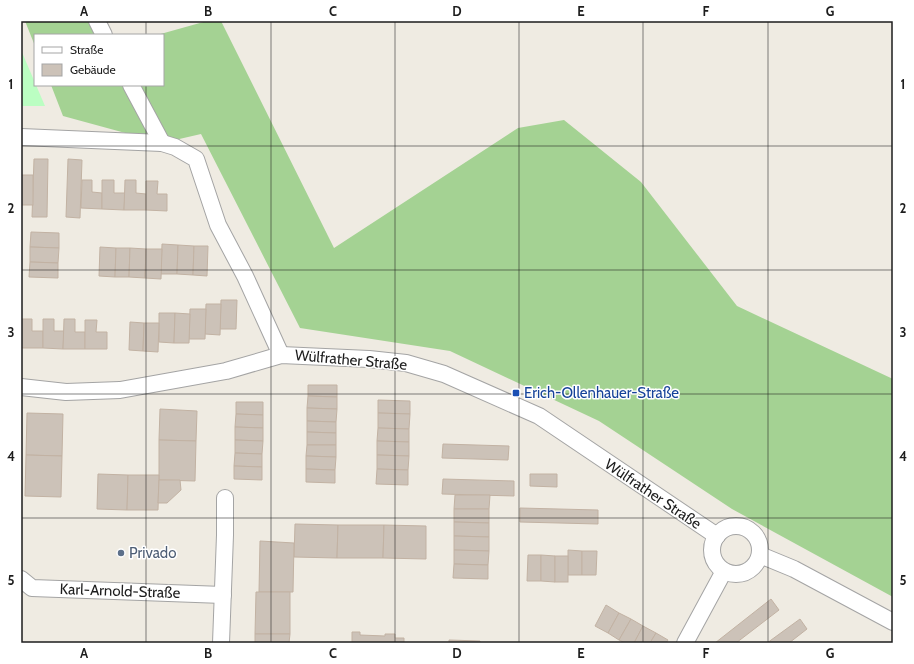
<svg xmlns="http://www.w3.org/2000/svg" width="914" height="664" font-family="Cabin,sans-serif">
<rect width="100%" height="100%" fill="#efebe2"/>
<g fill="#a4d293">
<path d="M25,21H88L95,35H35V46Z"/>
<path d="M207,21H221L334,248L518,128L564,120L641,182L737,306L893,379V597L732,509L599,421L450,351L300,328L201,134L162,143L63,116L51,85H163V35H157Z"/>
</g>
<path fill="#bbfec2" d="M21,50L45,106H21Z"/>
<g fill="#ccc2b8" stroke="#c2b2a3">
<path d="M34,159H48L47,217H32Z"/>
<path d="M68,159L82,160L80,218L66,217Z"/>
<rect x="21" y="175" width="12" height="30"/>
<path d="M82,180H92V192L102,193V209L81,208Z"/>
<path d="M102,180H114V193H125L124,210L102,209Z"/>
<path d="M125,180H136V193L146,194V210H124Z"/>
<path d="M146,181H158L157,194H167V211L146,210Z"/>
<path d="M31,232L59,233V248L30,247Z"/>
<path d="M162,244L178,245L177,274H161Z"/>
<path d="M178,245L194,246L193,275L177,274Z"/>
<path d="M194,246H208L207,276L193,275Z"/>
<path d="M30,247L59,248L58,263L30,262Z"/>
<path d="M100,247L116,248L115,277L99,276Z"/>
<path d="M116,248H130L129,277H115Z"/>
<path d="M130,248L146,249L145,278L129,277Z"/>
<path d="M146,249H162L161,279L145,278Z"/>
<path d="M30,262L58,263V278L29,277Z"/>
<path d="M221,300H237L236,329H220Z"/>
<path d="M206,304H221L220,335L205,334Z"/>
<path d="M190,309H206L205,339H189Z"/>
<path d="M159,313H175L174,343L159,342Z"/>
<path d="M175,313L190,314L189,343H174Z"/>
<path d="M21,319H32V331H43V348H21Z"/>
<path d="M43,319H54V331H64L63,349L43,348Z"/>
<path d="M64,319H75V332H85V349H63Z"/>
<path d="M85,320H97L96,332H107V349H85Z"/>
<path d="M130,322L144,323L143,351L129,350Z"/>
<path d="M144,323H159L158,352L143,351Z"/>
<path d="M308,385H337V397L308,396Z"/>
<path d="M308,396L337,397V409L307,408Z"/>
<path d="M378,400L410,401V414L378,413Z"/>
<path d="M236,402H263V415L236,414Z"/>
<path d="M307,408L337,409L336,422L307,421Z"/>
<path d="M160,409L197,411L196,441L159,440Z"/>
<path d="M27,413L63,414L62,456L26,455Z"/>
<path d="M378,413L410,414L409,429L378,428Z"/>
<path d="M236,414L263,415V428L235,427Z"/>
<path d="M307,421L336,422V433L307,432Z"/>
<path d="M235,427L263,428V441L235,440Z"/>
<path d="M378,428L409,429V442L377,441Z"/>
<path d="M307,432L336,433V445H307Z"/>
<path d="M159,440L196,441L195,481L159,480Z"/>
<path d="M235,440L263,441L262,454L235,453Z"/>
<path d="M377,441L409,442V456L377,455Z"/>
<path d="M443,444L509,446L508,460L442,458Z"/>
<path d="M307,445H336V457L306,456Z"/>
<path d="M235,453L262,454V467L234,466Z"/>
<path d="M26,455L62,456L61,497L25,496Z"/>
<path d="M377,455L409,456L408,470L377,469Z"/>
<path d="M306,456L336,457L335,470L306,469Z"/>
<path d="M234,466L262,467V480L234,479Z"/>
<path d="M306,469L335,470V483L306,482Z"/>
<path d="M377,469L408,470V485L376,484Z"/>
<path d="M98,474L128,475L127,510L97,509Z"/>
<path d="M530,474H557V487L530,486Z"/>
<path d="M128,475H159L158,510H127Z"/>
<path d="M443,479L514,481V496L442,494Z"/>
<path d="M159,480H180L181,490L167,503H158Z"/>
<path d="M455,495H490L489,509H454Z"/>
<path d="M520,508L598,510V524L520,522Z"/>
<path d="M454,509H489V523L454,522Z"/>
<path d="M454,522L489,523V537L454,536Z"/>
<path d="M295,524L338,525L337,558L294,557Z"/>
<path d="M338,525H384L383,558H337Z"/>
<path d="M384,525L426,526V559L383,558Z"/>
<path d="M454,536L489,537V551L454,550Z"/>
<path d="M260,541L294,543L293,592H259Z"/>
<path d="M454,550L489,551L488,565L454,564Z"/>
<path d="M568,550L582,551V575H568Z"/>
<path d="M582,551H597L596,575H582Z"/>
<path d="M528,555H541V581H527Z"/>
<path d="M541,555L555,556V582L541,581Z"/>
<rect x="555" y="556" width="13" height="26"/>
<path d="M454,564L488,565V579L453,578Z"/>
<path d="M256,592H290V634H255Z"/>
<path d="M771,599L779,610L736,643H715Z"/>
<path d="M606,605L619,613L608,633L595,626Z"/>
<path d="M619,613L631,619L619,640L608,633Z"/>
<path d="M631,619L643,626L634,643H625L619,640Z"/>
<path d="M800,619L807,629L789,643H767Z"/>
<path d="M643,626L656,633L650,643H634Z"/>
<path d="M352,632H360V635L385,636V634H395V638H404V643H352Z"/>
<path d="M656,633L668,640L666,643H650Z"/>
<path d="M255,634H290L289,643H255Z"/>
<path d="M449,640L480,641V643H449Z"/>
</g>
<g fill="none" stroke-linecap="round" stroke-linejoin="round">
<g stroke="#a4a4a4" stroke-width="18">
<g id="minor">
<path d="M97,21L104,35"/>
<path d="M131,85L162,143"/>
<path d="M21,137L162,143L175,147L196,159L218,225L245,276L281,355"/>
<path d="M21,387L66,392L120,390L226,371L281,355L369,359L406,363L444,374L539,416L717,536"/>
<circle cx="736" cy="550" r="24"/>
<path d="M760,555L794,569L893,622"/>
<path d="M21,579L32,588L223,595"/>
<path d="M221,643L225,535V498"/>
<path d="M685,643L724,571"/>
</g>
</g>
<use href="#minor" stroke="#fff" stroke-width="16"/>
</g>
<path fill="none" stroke="#1d1d1d" stroke-width="1" stroke-opacity="0.55" d="M146,21V35M271,21V643M395,21V643M519,21V643M643,21V643M768,21V643M146,85V643M21,146H893M21,270H893M21,394H893M21,518H893"/>
<rect fill="#1a4fb4" stroke="#fff" stroke-width="1.5" x="512" y="389" width="8" height="8" rx="2"/>
<circle fill="#5c6f8a" stroke="#fff" stroke-width="1.5" cx="121" cy="553" r="4"/>
<g text-anchor="middle" dominant-baseline="central" stroke-width="3" stroke-linejoin="round" paint-order="stroke">
<g font-size="15" fill="#1d1d1d" stroke="#fff">
<text transform="translate(351 360) rotate(5)">Wülfrather Straße</text>
<text transform="translate(653 494) rotate(34)">Wülfrather Straße</text>
<text transform="translate(120 591) rotate(2)">Karl-Arnold-Straße</text>
</g>
<g font-size="15" fill="#164399" stroke="#fff" text-anchor="start">
<text x="524" y="393">Erich-Ollenhauer-Straße</text>
</g>
<g font-size="15" fill="#4e5e75" stroke="#fff" text-anchor="start">
<text x="129" y="553">Privado</text>
</g>
</g>
<rect width="914" height="664" fill="none" stroke="#ffffff" stroke-width="44"/>
<rect x="34" y="34" width="130" height="52" fill="#ffffff" stroke="#a5a5a5"/>
<rect x="42" y="47" width="20" height="6" fill="#ffffff" stroke="#a5a5a5"/>
<text x="70" y="54" font-size="12" fill="#1d1d1d">Straße</text>
<rect x="42" y="64" width="20" height="12" fill="#ccc2b8" stroke="#a5a5a5"/>
<text x="70" y="74" font-size="12" fill="#1d1d1d">Gebäude</text>
<rect x="22" y="22" width="870" height="620" fill="none" stroke="#1d1d1d" stroke-width="1.5"/>
<g font-size="13" text-anchor="middle" font-weight="bold" fill="#1d1d1d">
<text x="84" y="16">A</text>
<text x="208" y="16">B</text>
<text x="333" y="16">C</text>
<text x="457" y="16">D</text>
<text x="581" y="16">E</text>
<text x="706" y="16">F</text>
<text x="830" y="16">G</text>
<text x="11" y="89">1</text>
<text x="903" y="89">1</text>
<text x="11" y="213">2</text>
<text x="903" y="213">2</text>
<text x="11" y="337">3</text>
<text x="903" y="337">3</text>
<text x="11" y="461">4</text>
<text x="903" y="461">4</text>
<text x="11" y="585">5</text>
<text x="903" y="585">5</text>
<text x="84" y="658">A</text>
<text x="208" y="658">B</text>
<text x="333" y="658">C</text>
<text x="457" y="658">D</text>
<text x="581" y="658">E</text>
<text x="706" y="658">F</text>
<text x="830" y="658">G</text>
</g>
</svg>
